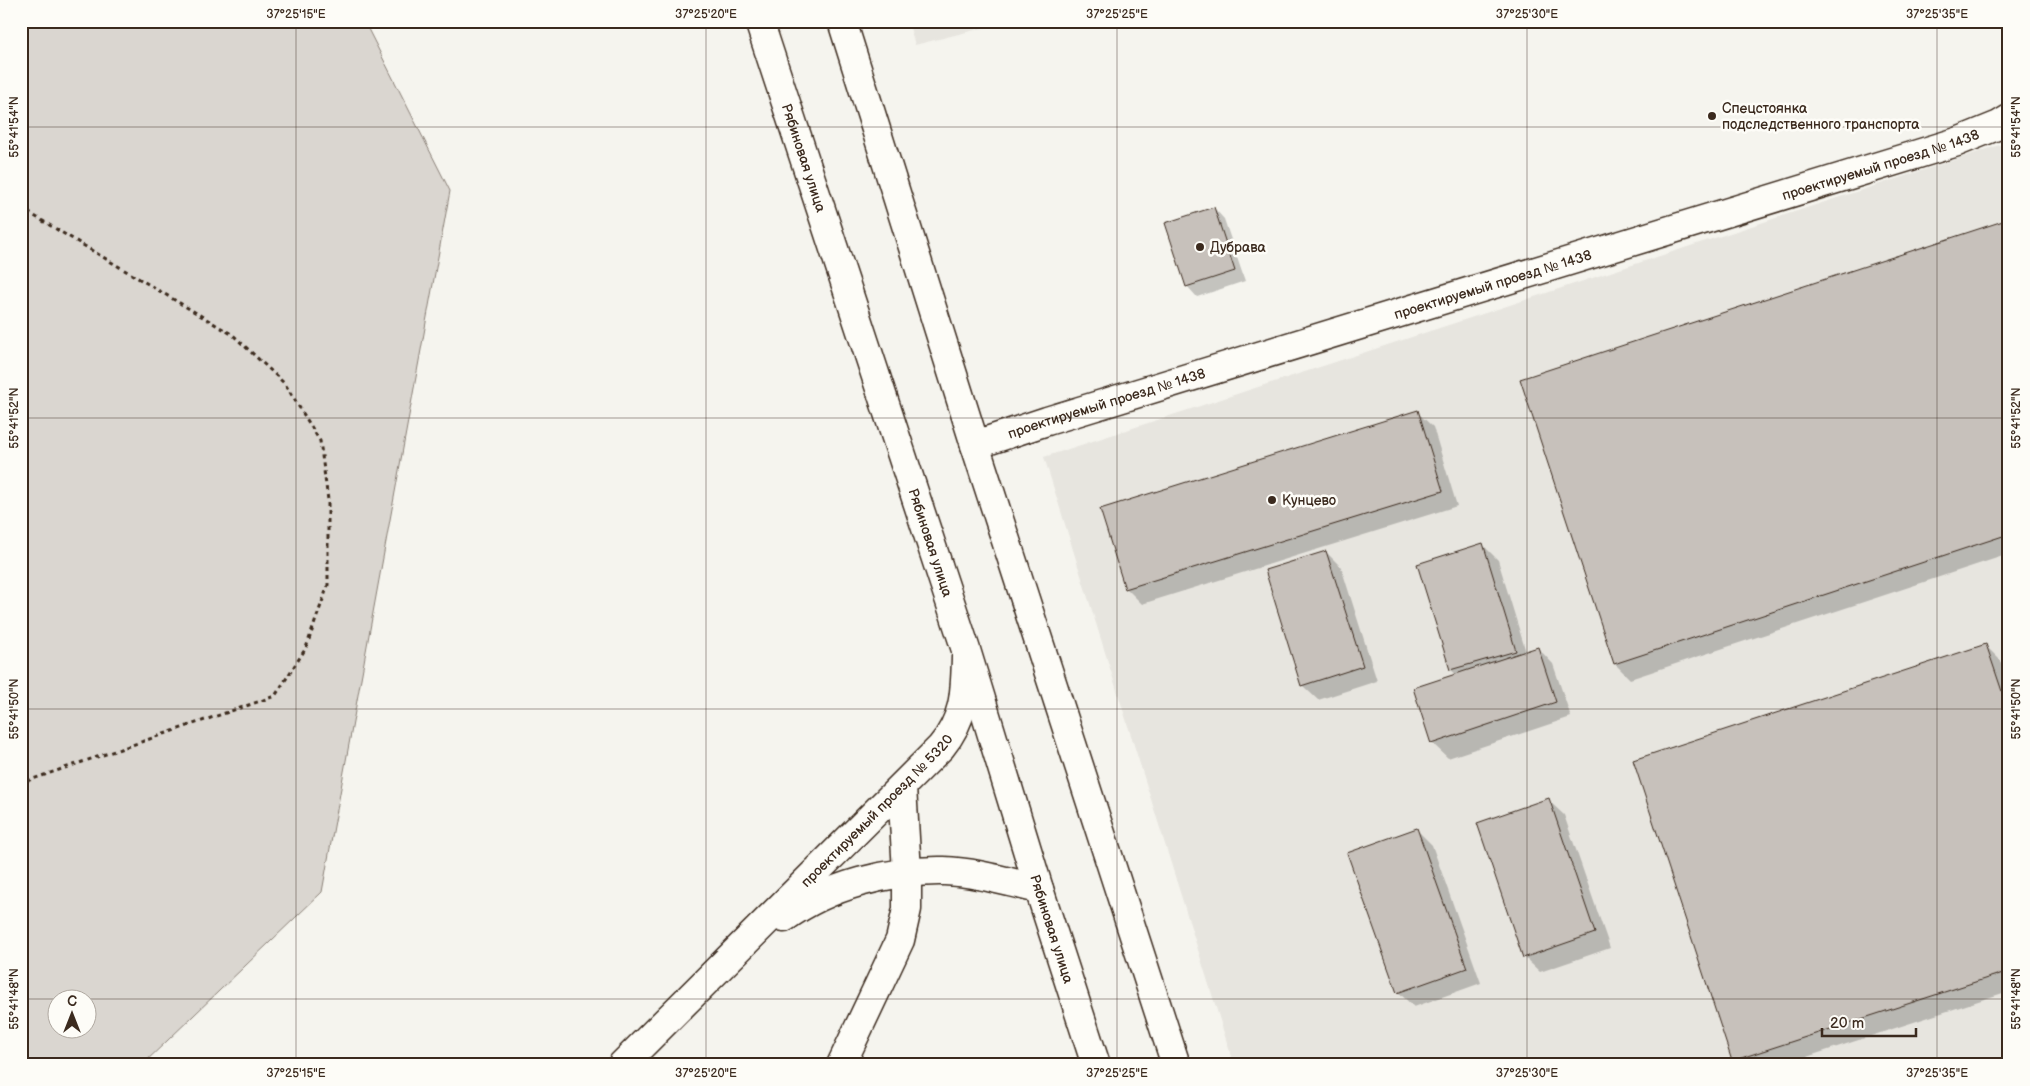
<svg xmlns="http://www.w3.org/2000/svg" width="2030" height="1086" font-family="'Balsamiq Sans',sans-serif">
<rect width="100%" height="100%" fill="#f5f4ee"/>
<filter id="ink" filterUnits="userSpaceOnUse"><feTurbulence type="fractalNoise" baseFrequency=".02" numOctaves="2"/><feDisplacementMap in="SourceGraphic" scale="10" xChannelSelector="R" yChannelSelector="G"/><feConvolveMatrix kernelMatrix="1 2 1 2 8 2 1 2 1" color-interpolation-filters="sRGB"/></filter>
<g filter="url(#ink)">
<g fill="#e7e5df">
<path d="M908,21H1011L915,45Z"/>
<path d="M2009,142V1065H1234L1044,457Z"/>
</g>
<path fill="#dad6d0" stroke="#8a8077" fill-rule="evenodd" d="M21,21H364L450,191L322,892L142,1065H21ZM58,998H88V1028H58Z"/>
<g fill="#0003">
<path d="M1214,208L1224,219L1245,281L1197,297L1187,286Z"/>
<path d="M2009,220V554L1630,679L1615,664Z"/>
<path d="M1417,412L1433,427L1457,506L1142,604L1127,589L1102,510Z"/>
<path d="M1483,545L1498,560L1526,652L1538,648L1553,664L1571,717L1448,758L1432,743L1457,675L1451,670L1419,565Z"/>
<path d="M1326,552L1341,567L1377,681L1318,700L1302,685Z"/>
<path d="M1986,646L2001,661L2009,684V991L1782,1065H1738L1733,1061Z"/>
<path d="M1548,800L1564,815L1610,948L1540,972L1524,957Z"/>
<path d="M1416,829L1432,845L1481,983L1414,1007L1398,992Z"/>
</g>
<g fill="#c7c1bb" stroke="#3b2a1e">
<path d="M1214,207L1235,271L1186,287L1165,223Z"/>
<path d="M2009,219V534L1614,664L1520,379Z"/>
<path d="M1418,410L1443,491L1125,589L1100,509Z"/>
<path d="M1483,543L1516,651L1450,670L1417,564Z"/>
<path d="M1326,551L1363,666L1301,686L1265,570Z"/>
<path d="M1986,644L2009,712V971L1732,1061L1633,760Z"/>
<path d="M1538,647L1556,702L1431,744L1413,688Z"/>
<path d="M1549,798L1595,933L1523,958L1477,823Z"/>
<path d="M1417,828L1467,968L1397,993L1347,853Z"/>
</g>
<g fill="none" stroke-linecap="round" stroke-linejoin="round">
<g stroke="#3b2a1e" stroke-width="31">
<g id="minor">
<path id="s1" d="M975,445L1047,421L1957,142L1999,125L2009,119"/>
<path d="M784,918C829,885 889,870 944,871C976,872 1008,882 1039,889"/>
<path id="s2" d="M622,1065L941,747C965,718 965,693 966,657"/>
<path d="M841,1065L900,940L907,909V872L902,787"/>
</g>
</g>
<g stroke="#3b2a1e" stroke-width="31">
<g id="major">
<path id="s3" d="M759,21L966,650L1039,889L1096,1065"/>
<path d="M842,21L975,445L1176,1065"/>
</g>
</g>
<path stroke="#3b2a1e" stroke-width="3" stroke-dasharray="4 4" stroke-linecap="butt" d="M21,208L233,335L285,384L320,441L328,500V585L306,648L275,696L21,783"/>
<use href="#minor" stroke="#fdfcf7" stroke-width="28"/>
<use href="#major" stroke="#fdfcf7" stroke-width="28"/>
</g>
</g>
<path fill="none" stroke="#3b2a1e" stroke-width="1" stroke-opacity="0.45" d="M296,21V1065M706,21V1065M1117,21V1065M1527,21V1065M1937,21V1065M21,127H2009M21,418H2009M21,709H2009M21,999H58M88,999H2009"/>
<g fill="#3b2a1e" stroke="#fdfcf7" stroke-width="2">
<circle cx="1712" cy="116" r="5"/>
<circle cx="1200" cy="247" r="5"/>
<circle cx="1272" cy="500" r="5"/>
</g>
<g text-anchor="middle" dominant-baseline="central" stroke-width="5" stroke-linejoin="round" paint-order="stroke">
<g font-size="14" fill="#3b2a1e" stroke="#fdfcf7" text-anchor="start">
<text x="1722" y="108">Спецстоянка<tspan x="1722" dy="16">подследственного транспорта</tspan></text>
<text x="1210" y="247">Дубрава</text>
<text x="1282" y="500">Кунцево</text>
</g>
<g font-size="14" fill="#3b2a1e" stroke="#fdfcf7">
<text stroke="none"><textPath href="#s3" startOffset="144">Рябиновая улица</textPath></text>
<text stroke="none"><textPath href="#s1" startOffset="948">проектируемый проезд № 1438</textPath></text>
<text stroke="none"><textPath href="#s1" startOffset="542">проектируемый проезд № 1438</textPath></text>
<text stroke="none"><textPath href="#s1" startOffset="138">проектируемый проезд № 1438</textPath></text>
<text stroke="none"><textPath href="#s3" startOffset="549">Рябиновая улица</textPath></text>
<text stroke="none"><textPath href="#s2" startOffset="360">проектируемый проезд № 5320</textPath></text>
<text stroke="none"><textPath href="#s3" startOffset="954">Рябиновая улица</textPath></text>
</g>
</g>
<rect width="2030" height="1086" fill="none" stroke="#fdfcf7" stroke-width="55"/>
<g transform="translate(72 1014)"><circle r="24" fill="#fdfcf7" stroke="#afa8a0"/>
<path d="M0-4L9 19L0 12L-9 19Z" fill="#3b2a1e"/>
<text y="-8" font-size="14" font-weight="bold" text-anchor="middle" fill="#3b2a1e">С</text>
</g>
<path d="M1822 1028v8h94v-8" fill="none" stroke="#3b2a1e" stroke-width="2.5"/>
<text x="1830" y="1028" font-size="15" fill="#3b2a1e" stroke="#fdfcf7" stroke-width="4" paint-order="stroke">20 m</text>
<rect x="28" y="28" width="1974" height="1030" fill="none" stroke="#3b2a1e" stroke-width="2"/>
<g font-size="12" text-anchor="middle" fill="#3b2a1e">
<text x="296" y="18">37°25'15"E</text>
<text x="706" y="18">37°25'20"E</text>
<text x="1117" y="18">37°25'25"E</text>
<text x="1527" y="18">37°25'30"E</text>
<text x="1937" y="18">37°25'35"E</text>
<text transform="translate(14 127) rotate(-90)" y="4">55°41'54"N</text>
<text transform="translate(2016 127) rotate(-90)" y="4">55°41'54"N</text>
<text transform="translate(14 418) rotate(-90)" y="4">55°41'52"N</text>
<text transform="translate(2016 418) rotate(-90)" y="4">55°41'52"N</text>
<text transform="translate(14 709) rotate(-90)" y="4">55°41'50"N</text>
<text transform="translate(2016 709) rotate(-90)" y="4">55°41'50"N</text>
<text transform="translate(14 999) rotate(-90)" y="4">55°41'48"N</text>
<text transform="translate(2016 999) rotate(-90)" y="4">55°41'48"N</text>
<text x="296" y="1077">37°25'15"E</text>
<text x="706" y="1077">37°25'20"E</text>
<text x="1117" y="1077">37°25'25"E</text>
<text x="1527" y="1077">37°25'30"E</text>
<text x="1937" y="1077">37°25'35"E</text>
</g>
</svg>
